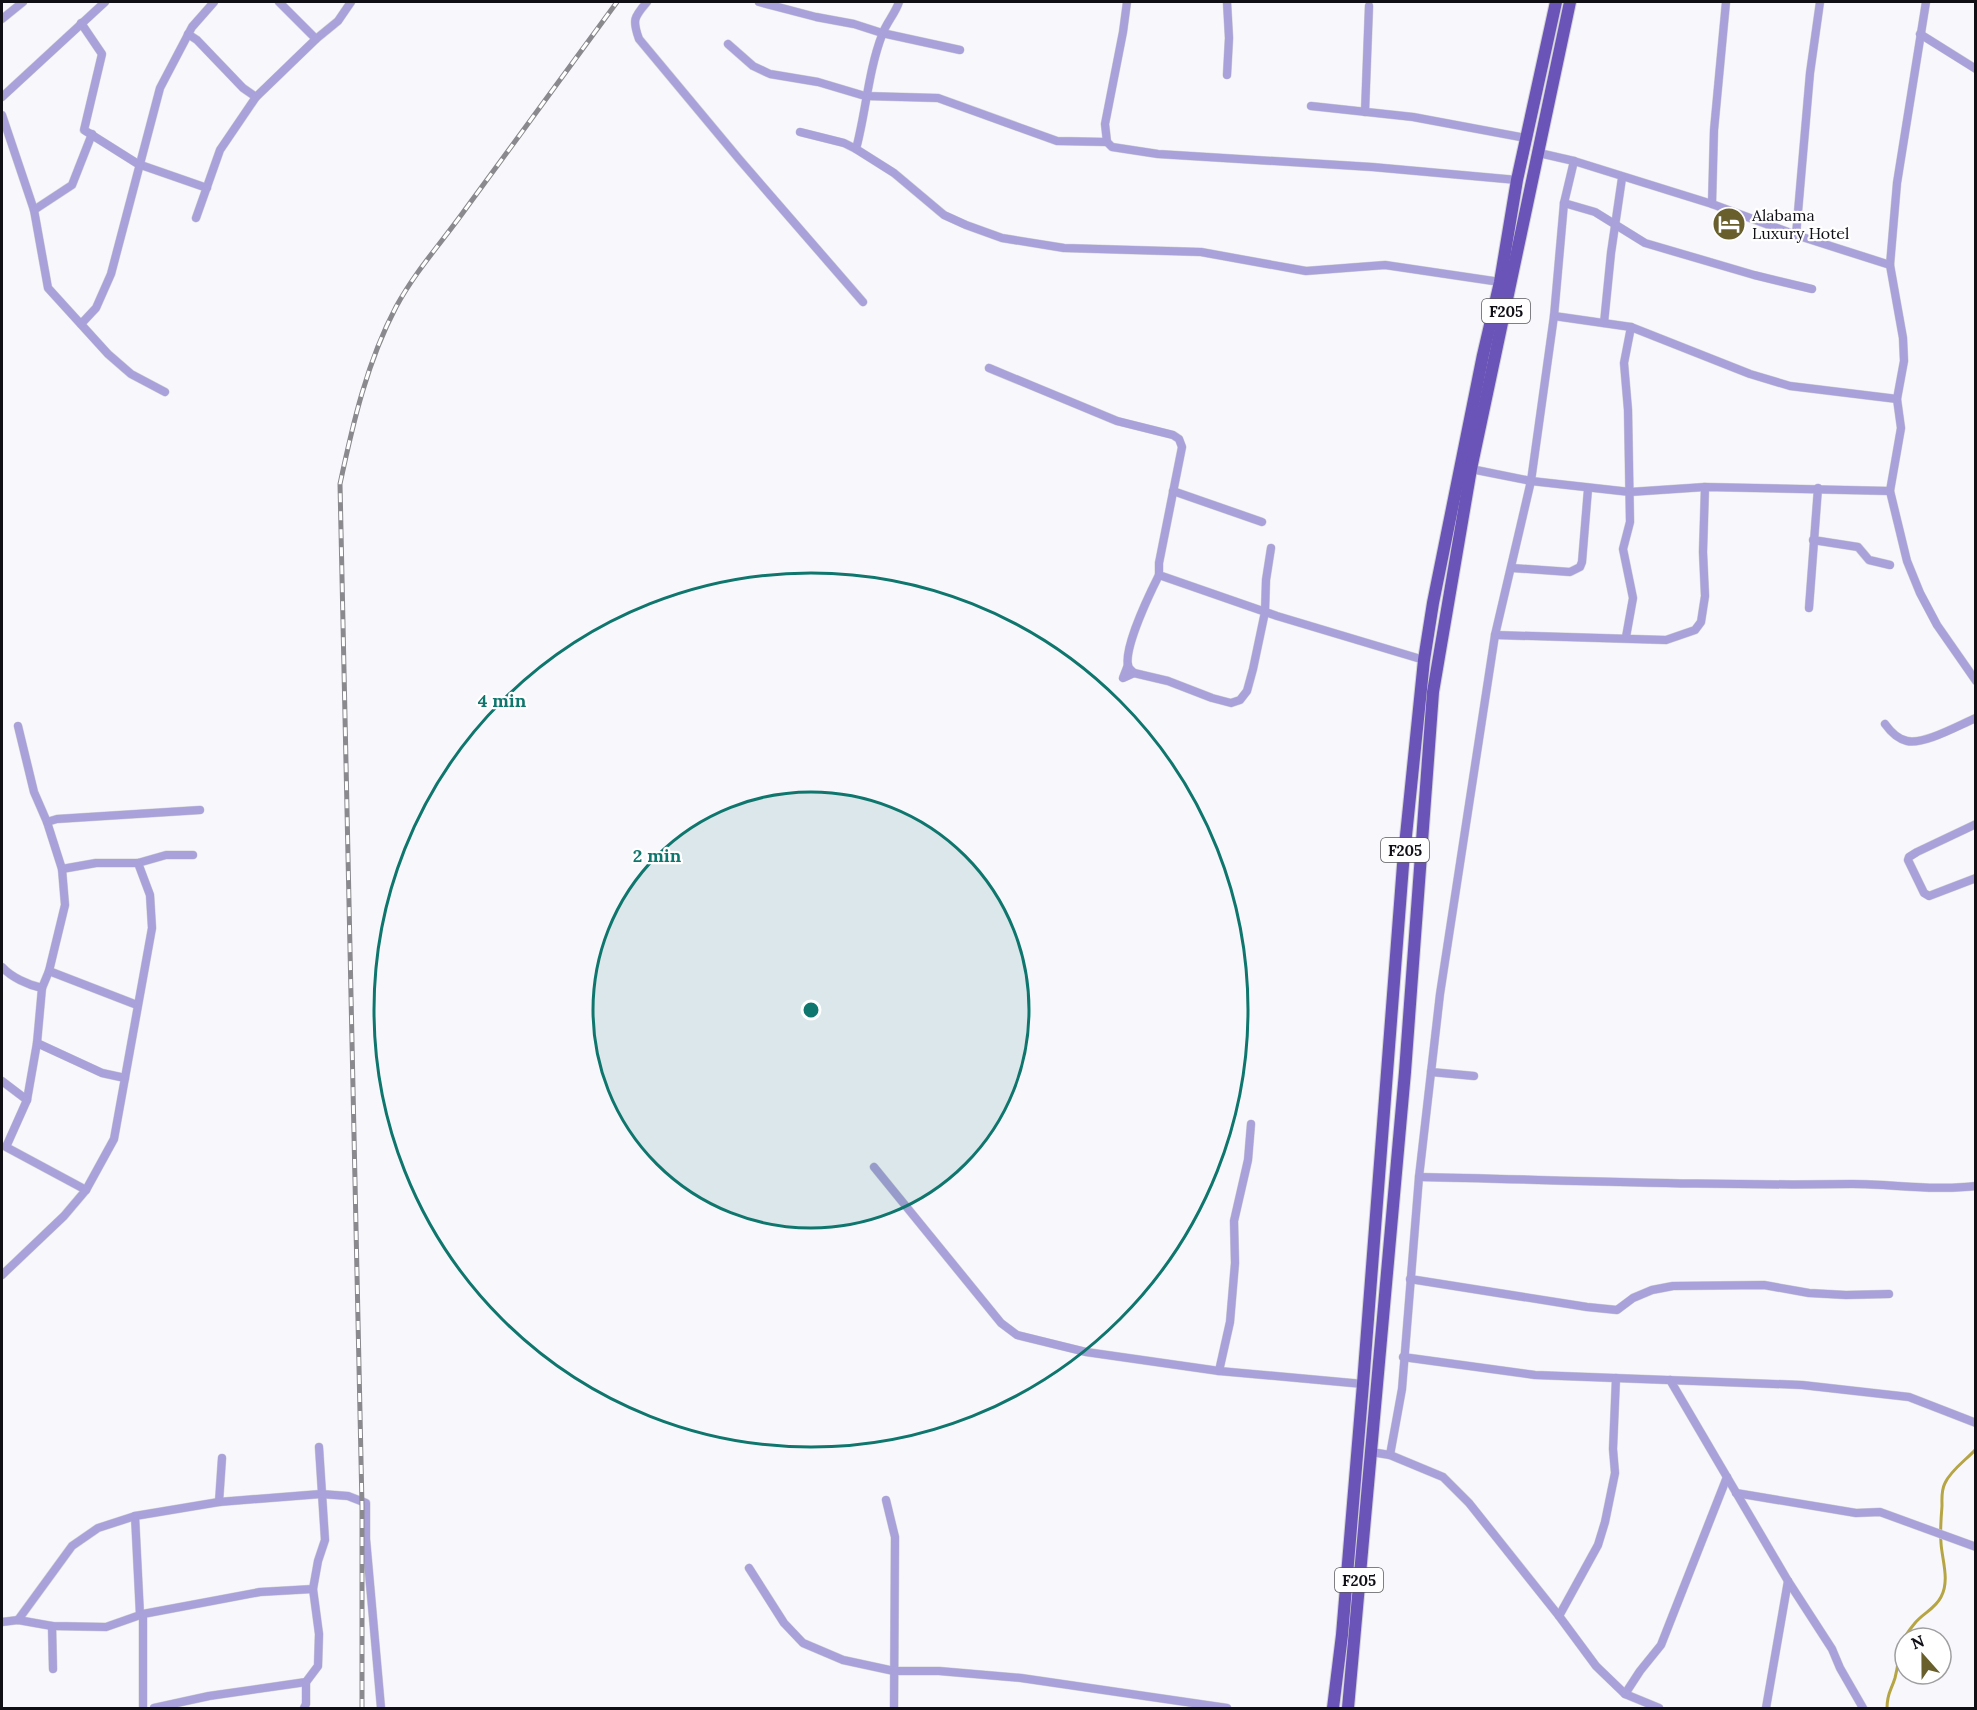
<svg xmlns="http://www.w3.org/2000/svg" width="1977" height="1710" font-family="Lora,serif">
<rect width="100%" height="100%" fill="#f8f8fc"/>
<g fill="none" stroke-linecap="round" stroke-linejoin="round">
<path stroke="#b6a544" stroke-width="3" d="M1887,1708C1887,1693 1891,1691 1895,1678C1902,1651 1895,1647 1915,1623C1923,1613 1935,1609 1941,1597C1950,1580 1942,1560 1941,1543C1940,1530 1941,1518 1942,1506C1942,1498 1941,1491 1945,1483C1951,1470 1966,1460 1976,1449"/>
<g stroke="#d3d3d7" stroke-width="9">
<g id="street">
<path d="M647,2C634,17 632,20 639,39L739,159L863,302"/>
<path d="M759,2L816,17L854,24L882,33L960,50"/>
<path d="M899,2C895,14 886,23 882,35C868,72 866,112 856,149L894,173L944,215L966,225L1002,238L1064,248L1201,252L1306,271L1385,265L1500,282"/>
<path d="M1127,2L1123,32L1105,124L1107,142L1112,147L1158,154L1372,167L1517,180"/>
<path d="M1227,2L1229,38L1227,75"/>
<path d="M1926,2L1897,183L1890,265L1903,338L1904,361L1897,399L1901,428L1890,491L1907,561L1920,593L1937,625L1976,681"/>
<path d="M2,19L23,2"/>
<path d="M81,23L102,54L84,130L138,164L207,188"/>
<path d="M188,34L197,40L243,88L256,97"/>
<path d="M1920,34L1976,69"/>
<path d="M316,39L338,21L351,2"/>
<path d="M728,44L753,66L770,74L818,82L865,96L938,98L1057,141L1107,142"/>
<path d="M2,97L105,2"/>
<path d="M1311,106L1413,117L1526,138"/>
<path d="M1365,112L1369,6"/>
<path d="M2,115L34,210L48,288L108,354L131,374L165,392"/>
<path d="M800,132L844,143L856,149"/>
<path d="M1574,161L1712,204L1796,235L1890,265"/>
<path d="M1564,203L1595,212L1645,243L1754,275L1812,289"/>
<path d="M1712,204L1714,130L1726,2"/>
<path d="M34,210L72,185L92,134"/>
<path d="M196,218L220,150L256,97L316,39L279,2"/>
<path d="M1796,235L1810,73L1820,2"/>
<path d="M1554,316L1631,327L1750,374L1790,386L1897,399"/>
<path d="M1604,323L1611,253L1622,178"/>
<path d="M81,324L96,308L111,274L160,88L192,27L214,2"/>
<path d="M989,368L1117,421L1173,435L1179,439L1182,447L1159,563V575L1277,616L1424,660"/>
<path d="M1471,469L1531,481L1630,492L1705,487L1890,491"/>
<path d="M1173,491L1262,522"/>
<path d="M1813,540L1858,547L1869,560L1890,565"/>
<path d="M1512,568L1570,572L1580,567L1582,562L1588,489"/>
<path d="M1159,575C1150,593 1124,647 1128,666C1129,669 1132,671 1134,673L1168,681L1212,698L1231,703L1240,700L1247,691L1253,669L1265,612L1266,580L1271,548"/>
<path d="M1809,608L1818,488"/>
<path d="M1495,635L1666,640L1695,630L1701,622L1705,596L1703,552L1705,487"/>
<path d="M1626,637L1633,598L1623,549L1630,522L1628,410L1624,363L1631,327"/>
<path d="M1128,665L1123,678L1134,673"/>
<path d="M1885,724C1890,731 1898,739 1907,741C1924,745 1959,725 1976,718"/>
<path d="M18,726L34,792L47,822L62,869L65,905L49,971L42,988L37,1043L27,1100L6,1147L86,1190"/>
<path d="M47,822L57,819L200,810"/>
<path d="M1976,824L1917,852L1909,857L1908,860L1924,893L1929,896L1976,878"/>
<path d="M62,869L96,863H138L166,855H193"/>
<path d="M2,967C11,977 28,985 42,988"/>
<path d="M49,971L137,1005"/>
<path d="M37,1043L102,1073L125,1078"/>
<path d="M1431,1072L1474,1076"/>
<path d="M2,1081L27,1100"/>
<path d="M874,1167L1001,1323L1017,1335L1086,1352L1219,1371L1363,1384"/>
<path d="M1419,1177C1564,1180 1708,1186 1852,1184C1893,1184 1935,1191 1976,1186"/>
<path d="M2,1275L64,1216L86,1190L114,1139L152,928L150,895L138,863"/>
<path d="M1410,1279L1587,1307L1617,1310L1633,1298L1652,1290L1673,1286L1764,1285L1809,1293L1846,1295L1889,1294"/>
<path d="M1403,1357L1535,1375L1802,1385L1909,1397L1976,1423"/>
<path d="M1219,1371L1230,1322L1235,1263L1234,1221L1248,1160L1251,1124"/>
<path d="M1670,1380L1788,1581L1832,1649L1840,1668L1863,1708"/>
<path d="M1371,1452L1390,1455L1443,1477L1469,1503L1559,1616L1596,1666L1625,1694L1659,1708"/>
<path d="M1390,1455L1402,1389L1419,1177L1440,994L1495,635L1531,481L1554,316L1564,203L1574,161L1539,153"/>
<path d="M1736,1493L1856,1513L1880,1512L1976,1547"/>
<path d="M886,1500L895,1537L894,1708"/>
<path d="M219,1502L222,1458"/>
<path d="M135,1516L140,1615"/>
<path d="M749,1568L784,1623L803,1643L843,1660L894,1671H939L1021,1678L1227,1708"/>
<path d="M1559,1616L1598,1545L1605,1522L1615,1473L1613,1449L1616,1378"/>
<path d="M18,1620L72,1546L98,1528L135,1516L219,1502L321,1494L348,1496L366,1503V1539L381,1708"/>
<path d="M2,1622L18,1620L52,1626L106,1627L143,1614"/>
<path d="M52,1626L53,1669"/>
<path d="M1625,1694L1640,1671L1661,1645L1727,1477"/>
<path d="M143,1708V1614L260,1592L313,1589L318,1561L325,1540L319,1447"/>
<path d="M154,1708L209,1696L306,1682L318,1666L319,1634L313,1589"/>
<path d="M304,1708L306,1704V1682"/>
<path d="M1766,1708L1788,1581"/>
</g>
</g>
<g stroke="#d3d3d7" stroke-width="14">
<g id="primary">
<path d="M1333,1708L1342,1635L1363,1384L1403,865L1424,660L1433,603L1483,355L1500,282L1517,180L1556,2"/>
<path d="M1348,1708L1405,1072L1433,692L1471,469L1570,2"/>
</g>
</g>
<use href="#street" stroke="#a9a1d9" stroke-width="8"/>
<use href="#primary" stroke="#6b54b8" stroke-width="12"/>
<g stroke="#89898e" stroke-width="5">
<path id="rail" d="M362,1708V1506L340,484C353,423 367,362 396,307C416,270 443,241 467,207C517,139 567,70 617,2"/>
</g>
<use href="#rail" stroke="#fff" stroke-width="3" stroke-dasharray="9" stroke-linecap="butt"/>
</g>
<circle cx="811" cy="1010" r="218" fill="#0f766e" fill-opacity=".12"/>
<g fill="none" stroke="#0f766e" stroke-width="3">
<circle cx="811" cy="1010" r="218"/>
<circle cx="811" cy="1010" r="437"/>
</g>
<defs>
<g id="hotel-disc" transform="scale(1.725)"><circle r="9.5" fill="#685f2c" stroke="#fff"/><path d="M-6-4.5h1.5V1H6V5H4.5V3h-9V5H-6ZM-4 0a1.8 1.8 0 1 1 3.6 0ZM.5 0V-2.5h3Q6-2.5 6 0Z" fill="#fff"/></g>
</defs>
<g fill-rule="evenodd">
<use href="#hotel-disc" x="1729" y="224"/>
</g>
<g text-anchor="middle" dominant-baseline="central" stroke-width="4.5" stroke-linejoin="round" paint-order="stroke">
<g fill="#fff" stroke="#58575c" stroke-width="1.5">
<rect x="1482" y="299" width="48" height="24" rx="4.5"/>
<rect x="1381" y="838" width="48" height="24" rx="4.5"/>
<rect x="1335" y="1568" width="48" height="24" rx="4.5"/>
</g>
<g font-size="15" font-weight="bold" fill="#100f16">
<text x="1506" y="311">F205</text>
<text x="1405" y="850">F205</text>
<text x="1359" y="1580">F205</text>
</g>
<g font-size="16" fill="#100f16" stroke="#fff" text-anchor="start">
<text x="1752" y="215">Alabama<tspan x="1752" dy="18">Luxury Hotel</tspan></text>
</g>
</g>
<circle cx="811" cy="1010" r="9" fill="#0f766e" stroke="#fff" stroke-width="3"/>
<g font-size="18" text-anchor="middle" font-weight="bold" fill="#0f766e" stroke="#fff" stroke-width="4.5" stroke-linejoin="round" paint-order="stroke">
<text x="502" y="707">4 min</text>
<text x="657" y="862">2 min</text>
</g>
<rect width="1977" height="1710" fill="none" stroke="#100f16" stroke-width="6"/>
<g transform="translate(1923 1656) rotate(339)"><circle r="28" fill="#ffffff" stroke="#9f9fa2" stroke-width="1.5"/>
<path d="M0-4.5L10 22L0 15L-10 22Z" fill="#685f2c"/>
<text y="-9" font-size="16" font-weight="bold" text-anchor="middle" fill="#100f16">N</text>
</g>
</svg>
